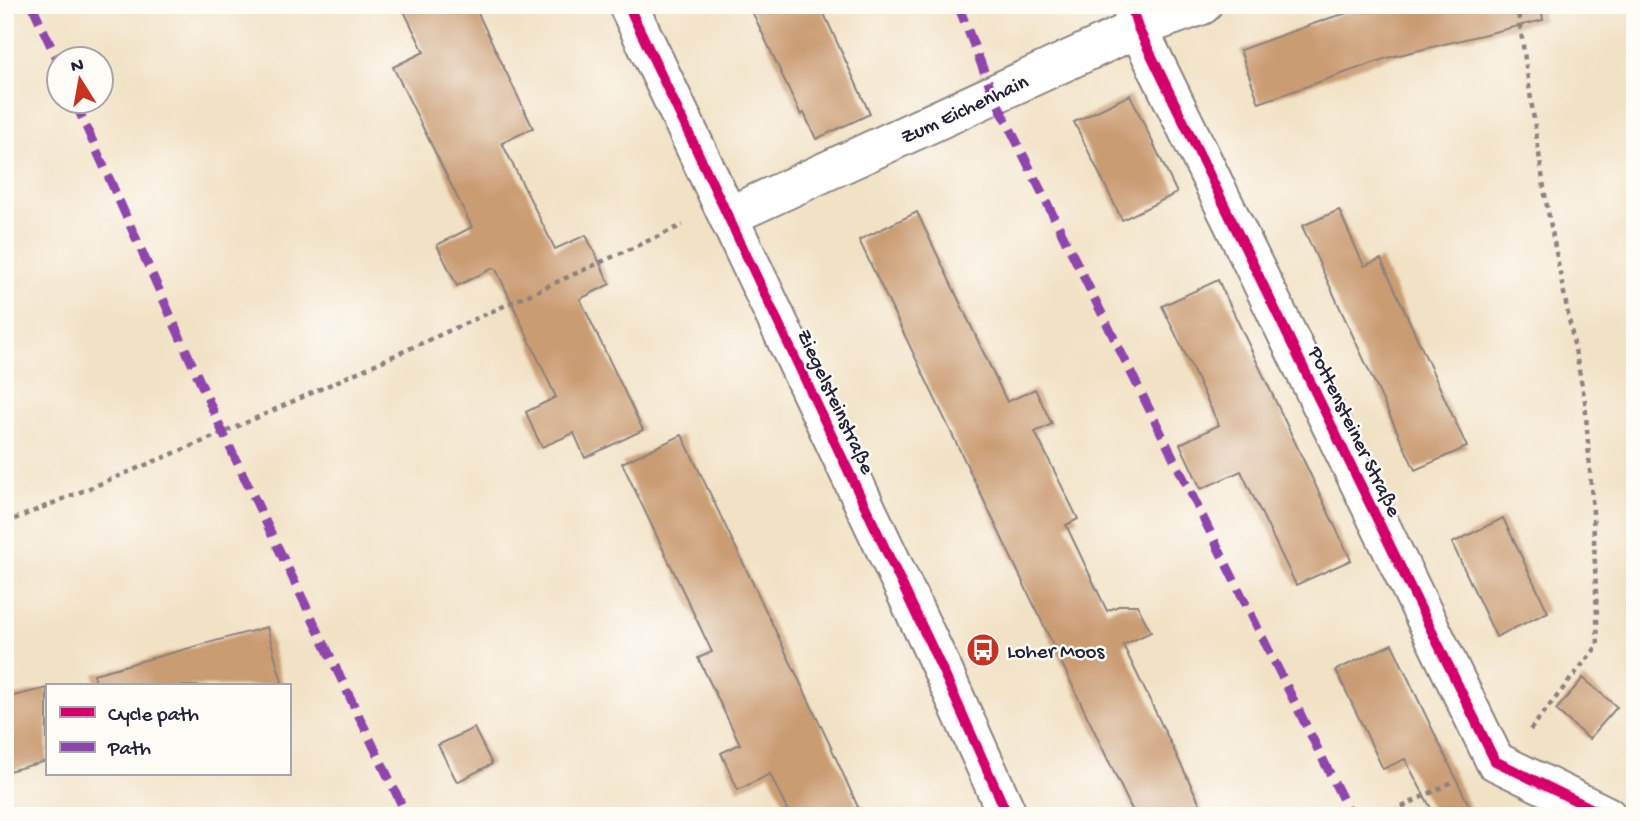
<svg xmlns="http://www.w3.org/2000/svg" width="1640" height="821" font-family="'Gochi Hand',sans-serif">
  <rect width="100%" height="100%" fill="#fdfcf7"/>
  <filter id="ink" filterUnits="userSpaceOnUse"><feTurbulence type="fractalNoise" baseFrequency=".0143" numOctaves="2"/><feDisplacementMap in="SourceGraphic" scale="14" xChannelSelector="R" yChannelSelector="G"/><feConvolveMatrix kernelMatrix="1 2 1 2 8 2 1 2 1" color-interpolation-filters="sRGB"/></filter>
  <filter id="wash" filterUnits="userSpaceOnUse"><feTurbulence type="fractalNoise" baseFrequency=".00686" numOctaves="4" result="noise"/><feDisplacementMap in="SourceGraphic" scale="28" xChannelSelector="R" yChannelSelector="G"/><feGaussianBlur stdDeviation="1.57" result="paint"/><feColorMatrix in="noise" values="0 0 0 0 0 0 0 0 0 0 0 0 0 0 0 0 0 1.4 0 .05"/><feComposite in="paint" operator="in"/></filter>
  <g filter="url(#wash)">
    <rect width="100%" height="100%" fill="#f1e2c5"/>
    <g id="blocks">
      <g fill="#ca9c72">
        <path d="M 401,5 L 474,5 L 533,128 L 502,143 L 555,249 L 586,235 L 610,284 L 580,299 L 643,430 L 585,458 L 574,433 L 542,447 L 533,429 L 526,412 L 556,397 L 496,269 L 493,268 L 457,286 L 437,245 L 472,227 L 393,67 L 424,52 Z"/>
        <path d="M 749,5 L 820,5 L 870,114 L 816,139 L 804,113 L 801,115 Z"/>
        <path d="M 1375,5 L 1541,5 L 1543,20 L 1387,58 L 1259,103 L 1240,50 L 1330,18 Z"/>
        <path d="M 1130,95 L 1177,193 L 1122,220 L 1074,122 Z"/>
        <path d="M 1339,210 L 1364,266 L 1381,259 L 1467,447 L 1415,470 L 1302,226 Z"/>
        <path d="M 917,212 L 1007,402 L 1035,389 L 1052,424 L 1035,432 L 1078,519 L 1066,525 L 1107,611 L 1121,605 L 1137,605 L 1151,632 L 1123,645 L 1206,816 L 1135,816 L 859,240 Z"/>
        <path d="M 1218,280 L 1351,560 L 1296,585 L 1241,471 L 1201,489 L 1180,444 L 1219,425 L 1162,306 Z"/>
        <path d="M 682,435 L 830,745 L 862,816 L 790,816 L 770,774 L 738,790 L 721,753 L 740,744 L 698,658 L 712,652 L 622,463 Z"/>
        <path d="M 1503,518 L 1548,612 L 1496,637 L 1452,543 Z"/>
        <path d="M 267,627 L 283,686 L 96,686 L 94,674 Z"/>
        <path d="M 1392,644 L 1415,693 L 1474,816 L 1435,816 L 1405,759 L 1383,769 L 1336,670 Z"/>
        <path d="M 1583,678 L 1617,707 L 1589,739 L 1556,710 Z"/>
        <path d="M 47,688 L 47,761 L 5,772 L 5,698 Z"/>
        <path d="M 474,728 L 492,764 L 457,782 L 438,745 Z"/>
      </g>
    </g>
  </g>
  <g filter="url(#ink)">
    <use href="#blocks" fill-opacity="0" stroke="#8a8280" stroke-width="2"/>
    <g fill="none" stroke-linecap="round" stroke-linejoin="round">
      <defs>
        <g id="minor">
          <path d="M 1131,5 L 1138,28 L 1495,761 L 1607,816"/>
          <path d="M 729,216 L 1138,28 L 1202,5"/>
        </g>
        <path id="major" d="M 628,5 L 943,671 L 1008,816"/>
      </defs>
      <use href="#minor" stroke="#8a8280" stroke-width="42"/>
      <use href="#major" stroke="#8a8280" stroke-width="42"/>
      <g stroke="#8a8280" stroke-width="4.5" stroke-dasharray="5 5" stroke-linecap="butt">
        <path d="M 1517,5 L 1546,201 L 1585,401 L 1593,513 L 1598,645 L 1530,730"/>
        <path d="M 5,523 L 223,433 L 683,225"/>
        <path d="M 1384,816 L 1454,781"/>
      </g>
      <use href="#minor" stroke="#fff" stroke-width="38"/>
      <use href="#major" stroke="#fff" stroke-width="38"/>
      <g stroke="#8e44ad" stroke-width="9" stroke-dasharray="18 9" stroke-linecap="butt">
        <path d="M 32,5 L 60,66"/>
        <path d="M 958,5 L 993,94 L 1351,816"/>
        <path d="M 75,102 L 223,433 L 407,816"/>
      </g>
      <defs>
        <g id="cycleway">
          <path d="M 628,5 L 943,671 L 1008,816"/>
          <path d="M 1131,5 L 1138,28 L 1495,761 L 1607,816"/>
        </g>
      </defs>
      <use href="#cycleway" stroke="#fdfcf7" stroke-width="15"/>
      <use href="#cycleway" stroke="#d6006c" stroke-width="10"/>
    </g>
  </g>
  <defs>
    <symbol id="bus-disc" viewBox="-11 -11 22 22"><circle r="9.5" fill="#c8321e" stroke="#fdfcf7"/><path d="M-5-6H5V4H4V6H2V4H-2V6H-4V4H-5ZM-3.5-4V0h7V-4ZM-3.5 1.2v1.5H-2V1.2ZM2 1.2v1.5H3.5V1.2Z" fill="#fff"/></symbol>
  </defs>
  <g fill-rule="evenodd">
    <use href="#bus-disc" x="964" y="631" width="38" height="38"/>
  </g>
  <g text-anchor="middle" stroke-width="5" stroke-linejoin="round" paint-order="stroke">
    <g font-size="21" fill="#22223b" stroke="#fdfcf7">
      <text transform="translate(964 108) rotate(-25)" y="7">Zum Eichenhain</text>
      <text transform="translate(837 401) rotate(65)" y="7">Ziegelsteinstraße</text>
      <text transform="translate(1356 431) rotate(64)" y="7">Pottensteiner Straße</text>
    </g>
    <g font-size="21" fill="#22223b" stroke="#fdfcf7" text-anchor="start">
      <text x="1007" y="657">Loher Moos</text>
    </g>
  </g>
  <rect width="1640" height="821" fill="none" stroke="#fdfcf7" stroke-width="28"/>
  <rect x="46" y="684" width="245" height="91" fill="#fdfcf7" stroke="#a5a5ac" stroke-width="2"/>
  <rect x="60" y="707" width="35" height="10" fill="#d6006c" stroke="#a5a5ac" stroke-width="2"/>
  <text x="108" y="720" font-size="21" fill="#22223b">Cycle path</text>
  <rect x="60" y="742" width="35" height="10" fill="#8e44ad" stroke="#a5a5ac" stroke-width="2"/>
  <text x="108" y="754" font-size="21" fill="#22223b">Path</text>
  <g transform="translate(80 80) rotate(349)"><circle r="33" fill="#fdfcf7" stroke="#a5a5ac" stroke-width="2"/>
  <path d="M0-5L12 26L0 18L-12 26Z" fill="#c8321e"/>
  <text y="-10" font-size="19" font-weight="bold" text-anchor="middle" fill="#22223b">N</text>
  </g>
</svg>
